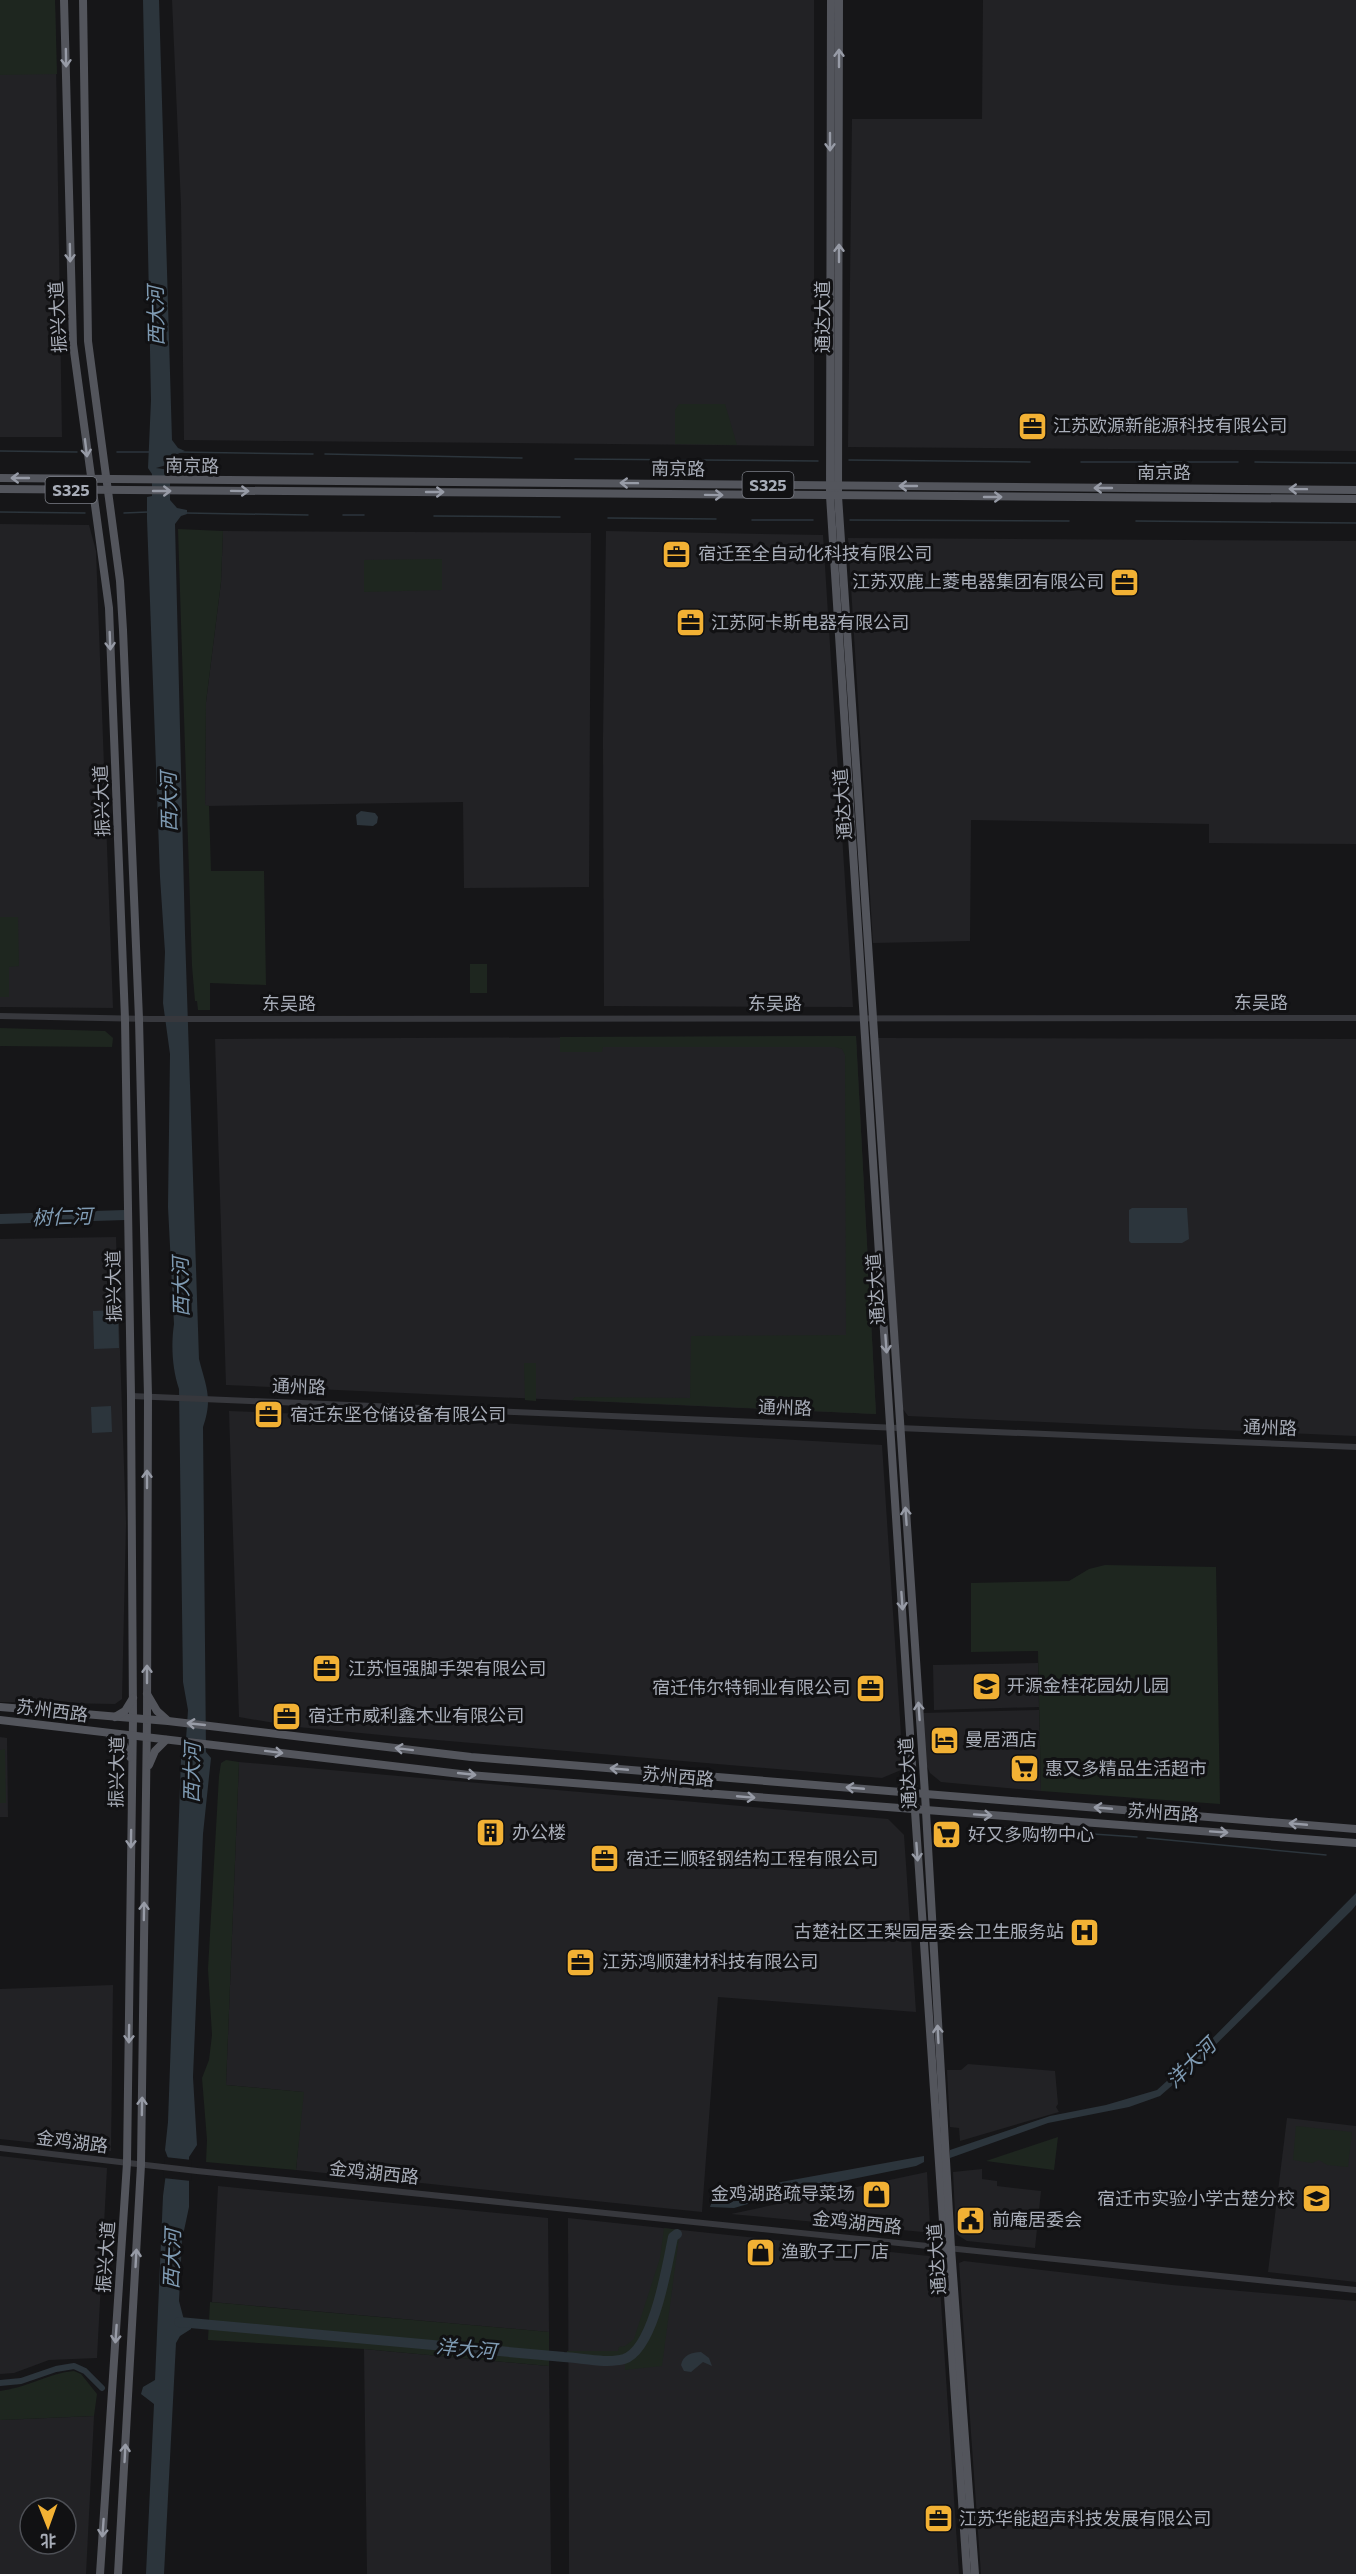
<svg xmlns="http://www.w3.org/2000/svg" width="1356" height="2574" font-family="Commissioner,'Noto Sans SC',sans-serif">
  <rect width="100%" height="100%" fill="#161618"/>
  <g fill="#222225" fill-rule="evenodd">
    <path d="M 0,0 L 55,0 L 62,437 L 0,437 Z"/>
    <path d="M 172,0 L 814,0 L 814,446 L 184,440 L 181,205 Z"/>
    <path d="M 983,0 L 1356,0 L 1356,451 L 848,447 L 852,119 L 982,119 Z"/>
    <path d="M 0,524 L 89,525 L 96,551 L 113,1008 L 0,1007 Z"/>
    <path d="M 223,531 L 591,533 L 589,887 L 464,888 L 463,802 L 205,806 L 206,702 L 221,582 Z"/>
    <path d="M 606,531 L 823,535 L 853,1007 L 604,1006 L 603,739 Z"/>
    <path d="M 848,538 L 1356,541 L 1356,844 L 1209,843 L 1209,824 L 971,820 L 970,941 L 873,943 Z"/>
    <path d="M 856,1036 L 876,1414 L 226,1385 L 215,1039 Z"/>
    <path d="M 878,1038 L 1356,1039 L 1356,1436 L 908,1416 L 903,1409 Z"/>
    <path d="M 116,1237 L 126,1523 L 122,1699 L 115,1704 L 0,1702 L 0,1239 Z"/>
    <path d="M 229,1411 L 449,1420 L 882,1445 L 903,1765 L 901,1770 L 882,1778 L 402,1737 L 298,1727 L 239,1717 Z"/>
    <path d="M 1038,1663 L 1039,1707 L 934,1710 L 933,1665 Z"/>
    <path d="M 1039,1710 L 1041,1791 L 941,1782 L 930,1773 L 926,1764 L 923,1713 Z"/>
    <path d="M 0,1737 L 7,1738 L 8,1817 L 0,1817 Z"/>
    <path d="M 239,1762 L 888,1819 L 904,1835 L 916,2012 L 718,1997 L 702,2212 L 296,2170 L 303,2092 L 226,2085 Z"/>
    <path d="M 113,1985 L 111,2151 L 0,2139 L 0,1989 Z"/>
    <path d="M 968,2064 L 1055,2071 L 1058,2104 L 1056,2107 L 1059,2112 L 960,2141 L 959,2128 L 950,2127 L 947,2070 L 961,2070 Z"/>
    <path d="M 1287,2118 L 1356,2126 L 1356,2282 L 1268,2272 Z"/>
    <path d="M 0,2156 L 107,2168 L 97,2358 L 49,2360 L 14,2373 L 0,2374 Z"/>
    <path d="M 982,2169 L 982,2179 L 997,2181 L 997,2186 L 1041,2191 L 1035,2248 L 967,2241 L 956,2234 L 953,2172 Z"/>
    <path d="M 927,2172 L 930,2226 L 923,2232 L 731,2214 Z"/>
    <path d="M 218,2186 L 548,2218 L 549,2332 L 212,2302 Z"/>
    <path d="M 568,2218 L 938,2257 L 959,2574 L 569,2574 Z"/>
    <path d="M 964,2261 L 1172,2285 L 1356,2301 L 1356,2574 L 981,2574 L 959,2263 Z"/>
    <path d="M 364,2349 L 549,2366 L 551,2574 L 367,2574 Z"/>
    <path d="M 94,2416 L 86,2574 L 0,2574 L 0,2420 ZM 30,2508 L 66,2508 L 66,2544 L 30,2544 Z"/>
  </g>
  <g fill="#1e261f">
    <path d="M 0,0 L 55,0 L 57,74 L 0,75 Z"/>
    <path d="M 679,404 L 725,404 L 737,445 L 675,444 L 675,410 Z"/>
    <path d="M 178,529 L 223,531 L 221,582 L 206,702 L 205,805 L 209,806 L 211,871 L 264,871 L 266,985 L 210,983 L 210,1010 L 198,1010 L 197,1001 L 195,1001 L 192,966 Z"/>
    <path d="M 442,559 L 442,590 L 364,592 L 364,560 Z"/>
    <path d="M 0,917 L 18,917 L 19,966 L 9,967 L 9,997 L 0,997 Z"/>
    <rect x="470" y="964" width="17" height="29"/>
    <path d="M 0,1028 L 105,1031 L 113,1038 L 112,1047 L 0,1046 Z"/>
    <path d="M 856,1036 L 876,1414 L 572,1400 L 575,1397 L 690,1398 L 691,1336 L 846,1335 L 845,1055 L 842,1049 L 835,1047 L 603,1047 L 602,1052 L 560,1052 L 560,1037 Z"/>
    <path d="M 524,1363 L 536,1363 L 536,1401 L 525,1400 Z"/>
    <path d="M 1105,1565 L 1216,1567 L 1220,1804 L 1041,1791 L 1038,1651 L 971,1652 L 971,1583 L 1069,1581 L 1089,1569 Z"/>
    <path d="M 5,1749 L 6,1803 L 0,1803 L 0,1750 Z"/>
    <path d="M 226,1760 L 239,1762 L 226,2085 L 304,2092 L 296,2170 L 206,2162 L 207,2140 L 202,2078 L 209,2060 L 212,2035 L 208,1969 L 219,1776 L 221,1763 Z"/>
    <path d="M 1296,2126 L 1352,2132 L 1348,2167 L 1327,2165 L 1319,2160 L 1312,2163 L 1293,2160 Z"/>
    <path d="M 1058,2137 L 1054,2170 L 986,2161 Z"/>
    <path d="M 664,2228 L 680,2230 L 662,2366 L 625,2370 L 625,2362 L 567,2361 L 567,2351 L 618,2351 L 619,2347 L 625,2346 L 634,2339 L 660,2258 Z"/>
    <path d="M 210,2302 L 549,2332 L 549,2366 L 364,2349 L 208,2340 Z"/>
    <path d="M 74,2371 L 81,2374 L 97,2394 L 94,2416 L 0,2420 L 0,2391 C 26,2388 49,2373 74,2371 Z"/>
  </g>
  <g fill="#2c353c">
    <path d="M 143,0 L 159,0 L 172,440 L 178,448 L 185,451 L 172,456 L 170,464 L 156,468 L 170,470 L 170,500 L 177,508 L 187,510 L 187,514 L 181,516 L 175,524 L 185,934 L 199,1359 C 206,1387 213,1398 203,1427 L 206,1752 L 211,1758 L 203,1834 L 193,2077 L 197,2145 L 189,2157 L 189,2207 L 182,2240 L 179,2301 L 184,2320 L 191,2322 L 191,2329 L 180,2336 L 176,2343 L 164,2574 L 146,2574 L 154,2404 L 141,2394 L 143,2387 L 155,2380 L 163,2196 L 168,2158 L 165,2150 L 168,2122 L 181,1759 L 185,1754 L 188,1710 L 183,1682 L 179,1389 C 172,1368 171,1345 174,1324 L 168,1207 L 170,1054 L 163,1003 L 165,952 L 160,877 L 147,519 L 147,497 L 152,496 L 152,474 L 148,468 L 151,400 Z"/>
    <path d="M 361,811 L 375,813 L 378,817 L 377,823 L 373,826 L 357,825 L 356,815 Z"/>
    <path d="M 1132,1208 L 1187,1208 L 1189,1239 L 1182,1243 L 1131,1243 L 1129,1241 L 1129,1210 Z"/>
    <path d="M 118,1310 L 119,1348 L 94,1349 L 93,1311 Z"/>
    <path d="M 111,1406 L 112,1432 L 92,1433 L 91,1407 Z"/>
    <path d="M 1356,1893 L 1356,1905 L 1352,1910 L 1190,2070 L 1160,2096 L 1129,2107 L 1048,2123 L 950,2158 L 950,2150 L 1050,2116 L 1106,2105 L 1157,2090 L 1200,2051 Z"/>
    <path d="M 924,2156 L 924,2162 L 916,2166 L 789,2192 L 734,2208 L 710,2207 L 712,2201 L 781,2182 Z"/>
    <path d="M 701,2352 L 709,2358 L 712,2366 L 703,2362 L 691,2372 L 684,2371 L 681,2365 C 683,2355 692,2352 701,2352 Z"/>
  </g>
  <path fill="#161618" d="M 165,2157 L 192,2160 L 191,2181 L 163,2178 Z"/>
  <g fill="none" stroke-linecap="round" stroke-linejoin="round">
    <g stroke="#2c353c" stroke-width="1.5">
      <path d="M 0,451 L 77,452"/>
      <path d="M 117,452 L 149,452"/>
      <path d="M 177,452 L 313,454"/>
      <path d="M 325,454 L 522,458"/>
      <path d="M 575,459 L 818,461"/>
      <path d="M 849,460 L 1030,462"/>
      <path d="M 1081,462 L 1238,462"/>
      <path d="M 1255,462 L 1356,463"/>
      <path d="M 0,512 L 85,513"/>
      <path d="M 124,513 L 148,512"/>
      <path d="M 186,513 L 308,515"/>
      <path d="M 343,515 L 364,515"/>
      <path d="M 434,516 L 560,517"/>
      <path d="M 608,518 L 716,519"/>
      <path d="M 752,520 L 813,520"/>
      <path d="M 850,520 L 1069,521"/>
      <path d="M 1136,521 L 1356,523"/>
      <path d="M 977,1826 L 1137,1837"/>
      <path d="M 1147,1838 L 1326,1855"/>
    </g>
    <path stroke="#2c353c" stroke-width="6" d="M 0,2383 L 21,2381 L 56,2369 L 74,2366 L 85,2371 L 102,2388"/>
    <g stroke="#2c353c" stroke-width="10">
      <path d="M 0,1219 L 125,1215"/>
      <path d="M 179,2322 L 564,2357 C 582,2358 607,2364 624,2359 C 654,2349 667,2266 673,2237 L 677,2234"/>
    </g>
    <g stroke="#37383d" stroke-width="6">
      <path d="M 0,1016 L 150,1019 L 1356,1018"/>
      <path d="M 131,1396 L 1356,1447"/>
      <path d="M 0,2148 L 197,2171 L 1356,2290"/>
    </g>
    <g stroke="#53555c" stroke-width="8">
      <path d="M 64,0 L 73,344 L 109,608 L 125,1019 L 131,1396 L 133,1718 L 127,2163 L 100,2574"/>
      <path d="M 83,0 L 88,341 L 120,581 L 123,630 L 139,1019 L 148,1396 L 147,1719 L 141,2165 L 118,2574"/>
      <path d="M 831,0 L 830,496 L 915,1811 L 967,2574"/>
      <path d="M 839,0 L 838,496 L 925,1794 L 951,2248 L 975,2574"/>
      <path d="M 0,478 L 1356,490"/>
      <path d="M 0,489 L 1356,499"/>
      <path d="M 147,1694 L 157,1711 L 167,1720"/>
      <path d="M 0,1707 L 168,1721 L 471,1757 L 1356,1829"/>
      <path d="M 115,1717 L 125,1711 L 133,1698"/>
      <path d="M 0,1720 L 469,1775 L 1356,1843"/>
      <path d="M 110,1737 L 124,1745 L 130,1757"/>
      <path d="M 149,1765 L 155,1751 L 166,1740"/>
    </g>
  </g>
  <defs><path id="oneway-shaft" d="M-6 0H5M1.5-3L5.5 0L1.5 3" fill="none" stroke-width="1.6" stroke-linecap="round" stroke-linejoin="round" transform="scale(1.5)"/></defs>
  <g stroke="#979ba6">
    <use href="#oneway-shaft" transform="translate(66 58) rotate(89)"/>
    <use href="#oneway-shaft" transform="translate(839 58) rotate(-90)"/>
    <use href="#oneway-shaft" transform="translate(830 142) rotate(90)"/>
    <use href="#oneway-shaft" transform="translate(70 253) rotate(89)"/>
    <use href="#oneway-shaft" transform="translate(839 253) rotate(-90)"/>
    <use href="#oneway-shaft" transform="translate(86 448) rotate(83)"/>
    <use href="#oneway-shaft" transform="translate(20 478) rotate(-180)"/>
    <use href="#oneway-shaft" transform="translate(629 483) rotate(-179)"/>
    <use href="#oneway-shaft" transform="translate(908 486) rotate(-180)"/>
    <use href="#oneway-shaft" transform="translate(1103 488) rotate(-180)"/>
    <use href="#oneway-shaft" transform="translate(1298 489) rotate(-179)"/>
    <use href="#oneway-shaft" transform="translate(162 491)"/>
    <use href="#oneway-shaft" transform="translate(240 491) rotate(1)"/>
    <use href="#oneway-shaft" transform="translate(435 492)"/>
    <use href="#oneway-shaft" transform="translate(714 495) rotate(1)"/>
    <use href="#oneway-shaft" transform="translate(993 497)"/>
    <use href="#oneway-shaft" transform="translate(110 641) rotate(88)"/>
    <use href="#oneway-shaft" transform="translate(886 1344) rotate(86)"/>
    <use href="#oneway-shaft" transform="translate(147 1479) rotate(-90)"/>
    <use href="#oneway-shaft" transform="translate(906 1516) rotate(-94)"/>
    <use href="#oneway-shaft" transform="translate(902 1601) rotate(86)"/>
    <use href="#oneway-shaft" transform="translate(147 1674) rotate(-90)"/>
    <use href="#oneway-shaft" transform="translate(919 1711) rotate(-94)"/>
    <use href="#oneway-shaft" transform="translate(196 1724) rotate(-174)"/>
    <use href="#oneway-shaft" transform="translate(404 1749) rotate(-173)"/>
    <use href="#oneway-shaft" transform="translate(274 1752) rotate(7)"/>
    <use href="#oneway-shaft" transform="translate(619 1769) rotate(-175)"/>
    <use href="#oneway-shaft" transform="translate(467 1774) rotate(6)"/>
    <use href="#oneway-shaft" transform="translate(855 1788) rotate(-175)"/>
    <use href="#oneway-shaft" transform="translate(746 1797) rotate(5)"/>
    <use href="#oneway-shaft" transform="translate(1103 1808) rotate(-175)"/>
    <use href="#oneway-shaft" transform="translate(983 1815) rotate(4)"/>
    <use href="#oneway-shaft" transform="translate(1298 1824) rotate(-175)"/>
    <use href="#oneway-shaft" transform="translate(1219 1832) rotate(4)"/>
    <use href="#oneway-shaft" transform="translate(131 1839) rotate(91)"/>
    <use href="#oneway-shaft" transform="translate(917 1852) rotate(86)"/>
    <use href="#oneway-shaft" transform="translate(144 1911) rotate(-89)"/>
    <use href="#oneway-shaft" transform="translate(129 2034) rotate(91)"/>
    <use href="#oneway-shaft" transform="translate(938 2034) rotate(-93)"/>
    <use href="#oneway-shaft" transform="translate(142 2106) rotate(-89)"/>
    <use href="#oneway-shaft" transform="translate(136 2258) rotate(-87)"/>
    <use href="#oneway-shaft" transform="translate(116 2334) rotate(94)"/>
    <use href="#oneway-shaft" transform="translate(125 2453) rotate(-87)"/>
    <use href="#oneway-shaft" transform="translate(103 2528) rotate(94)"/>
  </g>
  <defs>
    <symbol id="office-square" viewBox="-11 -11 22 22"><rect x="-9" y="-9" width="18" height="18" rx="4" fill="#f2b134" stroke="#111113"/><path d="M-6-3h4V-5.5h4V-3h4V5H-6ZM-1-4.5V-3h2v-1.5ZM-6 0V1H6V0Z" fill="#111"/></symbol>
    <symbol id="school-square" viewBox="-11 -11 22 22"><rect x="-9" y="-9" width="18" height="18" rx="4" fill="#f2b134" stroke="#111113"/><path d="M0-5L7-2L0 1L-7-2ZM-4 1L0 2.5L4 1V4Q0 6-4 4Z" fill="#111"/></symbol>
    <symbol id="hotel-square" viewBox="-11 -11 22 22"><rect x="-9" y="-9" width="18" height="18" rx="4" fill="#f2b134" stroke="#111113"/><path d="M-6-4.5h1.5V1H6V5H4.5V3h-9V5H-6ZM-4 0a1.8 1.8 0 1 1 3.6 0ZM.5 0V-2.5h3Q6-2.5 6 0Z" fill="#111"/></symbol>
    <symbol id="supermarket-square" viewBox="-11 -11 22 22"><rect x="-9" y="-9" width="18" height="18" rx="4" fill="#f2b134" stroke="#111113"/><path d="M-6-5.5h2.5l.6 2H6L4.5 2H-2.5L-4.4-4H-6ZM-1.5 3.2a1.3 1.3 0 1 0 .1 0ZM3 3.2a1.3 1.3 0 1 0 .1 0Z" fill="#111"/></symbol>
    <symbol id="building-square" viewBox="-11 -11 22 22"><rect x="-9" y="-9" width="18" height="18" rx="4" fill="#f2b134" stroke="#111113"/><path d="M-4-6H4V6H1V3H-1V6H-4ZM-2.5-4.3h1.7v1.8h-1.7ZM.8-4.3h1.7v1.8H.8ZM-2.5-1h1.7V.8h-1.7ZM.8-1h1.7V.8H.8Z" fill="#111"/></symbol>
    <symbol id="hospital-square" viewBox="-11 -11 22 22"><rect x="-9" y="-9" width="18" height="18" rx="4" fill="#f2b134" stroke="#111113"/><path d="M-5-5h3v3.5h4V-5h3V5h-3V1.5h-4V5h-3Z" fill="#111"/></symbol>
    <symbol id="shop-square" viewBox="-11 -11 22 22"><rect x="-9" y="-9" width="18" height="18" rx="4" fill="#f2b134" stroke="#111113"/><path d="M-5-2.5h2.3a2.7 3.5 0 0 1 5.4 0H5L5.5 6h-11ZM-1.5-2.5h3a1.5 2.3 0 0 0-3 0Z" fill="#111"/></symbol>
    <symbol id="civic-square" viewBox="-11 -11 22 22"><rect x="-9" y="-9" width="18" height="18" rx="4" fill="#f2b134" stroke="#111113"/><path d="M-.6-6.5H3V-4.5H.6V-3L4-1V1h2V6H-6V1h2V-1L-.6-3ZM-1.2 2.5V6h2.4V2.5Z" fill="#111"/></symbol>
  </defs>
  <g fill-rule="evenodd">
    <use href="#office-square" x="1016" y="410" width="33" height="33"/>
    <use href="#office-square" x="660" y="538" width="33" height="33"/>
    <use href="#office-square" x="1108" y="566" width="33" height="33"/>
    <use href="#office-square" x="674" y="606" width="33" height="33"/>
    <use href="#office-square" x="252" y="1398" width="33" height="33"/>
    <use href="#office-square" x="310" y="1652" width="33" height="33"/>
    <use href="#school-square" x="970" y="1670" width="33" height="33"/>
    <use href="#office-square" x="854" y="1672" width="33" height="33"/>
    <use href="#office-square" x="270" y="1700" width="33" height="33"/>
    <use href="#hotel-square" x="928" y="1724" width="33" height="33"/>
    <use href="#supermarket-square" x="1008" y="1752" width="33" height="33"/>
    <use href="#building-square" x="474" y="1816" width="33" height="33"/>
    <use href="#supermarket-square" x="930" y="1818" width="33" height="33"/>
    <use href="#office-square" x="588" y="1842" width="33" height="33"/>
    <use href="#hospital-square" x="1068" y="1916" width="33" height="33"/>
    <use href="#office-square" x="564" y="1946" width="33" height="33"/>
    <use href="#shop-square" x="860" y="2178" width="33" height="33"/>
    <use href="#school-square" x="1300" y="2182" width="33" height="33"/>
    <use href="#civic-square" x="954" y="2204" width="33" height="33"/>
    <use href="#shop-square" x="744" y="2236" width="33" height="33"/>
    <use href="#office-square" x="922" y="2502" width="33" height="33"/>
  </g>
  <g text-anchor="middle" stroke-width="6" stroke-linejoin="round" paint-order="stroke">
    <g fill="#111113" stroke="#7b7e86" stroke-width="1.5">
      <rect x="742.5" y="472" width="51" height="26" rx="4.5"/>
      <rect x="45.5" y="477" width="51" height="26" rx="4.5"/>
    </g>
    <g font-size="16" font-weight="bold" fill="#a8adb8">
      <text x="768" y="491">S325</text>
      <text x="71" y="496">S325</text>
    </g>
    <g font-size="18" fill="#a8adb8" stroke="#111113">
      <text transform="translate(58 317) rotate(-93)" y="6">振兴大道</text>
      <text transform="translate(823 317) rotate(-90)" y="6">通达大道</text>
      <text transform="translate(192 466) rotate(1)" y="6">南京路</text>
      <text transform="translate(678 469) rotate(1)" y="6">南京路</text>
      <text x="1164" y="479">南京路</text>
      <text transform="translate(102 801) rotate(-92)" y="6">振兴大道</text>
      <text transform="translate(843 804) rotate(-94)" y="6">通达大道</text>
      <text x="1261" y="1009">东吴路</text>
      <text x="289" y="1010">东吴路</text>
      <text x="775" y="1010">东吴路</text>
      <text transform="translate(114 1286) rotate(-91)" y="6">振兴大道</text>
      <text transform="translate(876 1289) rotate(-94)" y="6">通达大道</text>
      <text transform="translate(299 1387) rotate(2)" y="6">通州路</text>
      <text transform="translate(785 1408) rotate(2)" y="6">通州路</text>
      <text transform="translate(1270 1428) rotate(2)" y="6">通州路</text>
      <text transform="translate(52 1711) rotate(7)" y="6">苏州西路</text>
      <text transform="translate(117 1772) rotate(-89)" y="6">振兴大道</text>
      <text transform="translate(908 1773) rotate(-93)" y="6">通达大道</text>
      <text transform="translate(678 1777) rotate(5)" y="6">苏州西路</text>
      <text transform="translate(1163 1813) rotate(4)" y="6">苏州西路</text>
      <text transform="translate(72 2142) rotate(7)" y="6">金鸡湖路</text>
      <text transform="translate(374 2173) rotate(6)" y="6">金鸡湖西路</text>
      <text transform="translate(857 2223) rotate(6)" y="6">金鸡湖西路</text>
      <text transform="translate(106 2257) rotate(-86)" y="6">振兴大道</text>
      <text transform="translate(937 2259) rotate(-94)" y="6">通达大道</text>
    </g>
    <g font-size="18" fill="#a8adb8" stroke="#111113" text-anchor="start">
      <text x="1053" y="432">江苏欧源新能源科技有限公司</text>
      <text x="698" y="560">宿迁至全自动化科技有限公司</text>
      <text x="1104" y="588" text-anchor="end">江苏双鹿上菱电器集团有限公司</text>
      <text x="711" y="629">江苏阿卡斯电器有限公司</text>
      <text x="290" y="1421">宿迁东坚仓储设备有限公司</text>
      <text x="348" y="1675">江苏恒强脚手架有限公司</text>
      <text x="1007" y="1692">开源金桂花园幼儿园</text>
      <text x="850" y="1694" text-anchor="end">宿迁伟尔特铜业有限公司</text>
      <text x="308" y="1722">宿迁市威利鑫木业有限公司</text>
      <text x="965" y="1746">曼居酒店</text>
      <text x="1045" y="1775">惠又多精品生活超市</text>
      <text x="512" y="1839">办公楼</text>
      <text x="968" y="1841">好又多购物中心</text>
      <text x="626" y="1865">宿迁三顺轻钢结构工程有限公司</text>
      <text x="1064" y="1938" text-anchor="end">古楚社区王梨园居委会卫生服务站</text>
      <text x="602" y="1968">江苏鸿顺建材科技有限公司</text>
      <text x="855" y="2200" text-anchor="end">金鸡湖路疏导菜场</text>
      <text x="1295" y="2205" text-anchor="end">宿迁市实验小学古楚分校</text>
      <text x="992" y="2226">前庵居委会</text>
      <text x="781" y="2258">渔歌子工厂店</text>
      <text x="959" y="2525">江苏华能超声科技发展有限公司</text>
    </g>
    <g font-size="20" font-style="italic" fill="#7f9bb3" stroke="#111113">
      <text transform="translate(156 316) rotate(-91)" y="7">西大河</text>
      <text transform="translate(169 802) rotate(-91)" y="7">西大河</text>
      <text transform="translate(62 1217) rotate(-2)" y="7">树仁河</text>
      <text transform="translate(181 1287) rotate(-91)" y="7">西大河</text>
      <text transform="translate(192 1773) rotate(-89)" y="7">西大河</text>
      <text transform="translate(1191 2063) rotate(-45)" y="7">洋大河</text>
      <text transform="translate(172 2259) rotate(-88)" y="7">西大河</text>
      <text transform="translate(466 2349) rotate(5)" y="7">洋大河</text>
    </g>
  </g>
  <g transform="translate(48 2526) rotate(179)"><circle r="28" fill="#111113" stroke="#4d4f55" stroke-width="1.5"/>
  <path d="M0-4.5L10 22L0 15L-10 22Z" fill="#f2b134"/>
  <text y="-9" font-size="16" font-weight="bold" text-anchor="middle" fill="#a8adb8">北</text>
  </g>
</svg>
